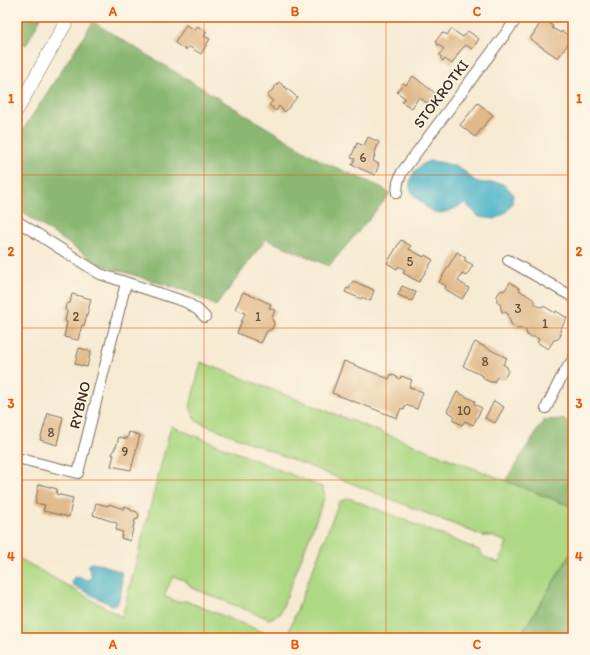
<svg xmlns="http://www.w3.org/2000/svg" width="590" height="655" font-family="Itim,sans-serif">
  <rect width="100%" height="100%" fill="#fcf5e5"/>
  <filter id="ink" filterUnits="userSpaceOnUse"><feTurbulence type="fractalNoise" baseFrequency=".025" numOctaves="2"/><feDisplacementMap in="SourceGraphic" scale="8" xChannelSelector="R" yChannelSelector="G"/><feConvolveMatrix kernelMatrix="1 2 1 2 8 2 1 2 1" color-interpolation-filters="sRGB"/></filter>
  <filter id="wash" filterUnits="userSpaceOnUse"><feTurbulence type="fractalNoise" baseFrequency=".012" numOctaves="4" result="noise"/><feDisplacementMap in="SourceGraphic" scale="16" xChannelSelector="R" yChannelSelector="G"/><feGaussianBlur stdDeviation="0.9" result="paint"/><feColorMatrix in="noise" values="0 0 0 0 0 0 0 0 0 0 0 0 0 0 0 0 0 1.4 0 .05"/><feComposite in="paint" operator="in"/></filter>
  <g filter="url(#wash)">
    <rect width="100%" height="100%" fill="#f6ead2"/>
    <g fill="#add884" stroke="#748151">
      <path d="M 201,362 L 573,507 L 573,550 L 519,638 L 286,638 L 339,502 L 349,498 L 479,550 L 484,557 L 499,563 L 507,542 L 491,536 L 483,536 L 196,421 L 190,407 Z"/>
      <path d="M 171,426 L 322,487 L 325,496 L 280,614 L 269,619 L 192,588 L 186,581 L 173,576 L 164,596 L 177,602 L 186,601 L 263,632 L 266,638 L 17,638 L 17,557 L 122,617 Z"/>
    </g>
    <g fill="#8ab872" stroke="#627148">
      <path d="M 17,17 L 41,17 L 26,45 L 17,40 Z"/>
      <path d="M 93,22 L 323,162 L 381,187 L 390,194 L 329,266 L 266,239 L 216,306 L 189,292 L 101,265 L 17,209 L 17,139 Z"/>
      <path d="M 564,419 L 573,425 L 573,507 L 505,481 L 544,420 Z"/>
      <path d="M 573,550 L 573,638 L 519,638 Z"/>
    </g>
    <g fill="#4ab3c8" stroke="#426e73">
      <path d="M 429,161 C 442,162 454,164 465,172 C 468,174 471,178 474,180 C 490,189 498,173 513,194 L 512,204 L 504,214 L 495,219 L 479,217 L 465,203 C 457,207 447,213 439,213 C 431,212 428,209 423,204 C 418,200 411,193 410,187 C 409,174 419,165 429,161 Z"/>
      <path d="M 91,563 L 103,565 L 121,572 C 123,584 122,595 116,606 L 109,604 L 73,585 L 72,581 L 75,577 L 90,580 L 92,576 L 88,566 Z"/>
    </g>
    <g id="blocks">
      <g fill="#e0b989">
        <path d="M 543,19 L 553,26 L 552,28 L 561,33 L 562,31 L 572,38 L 558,58 L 530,39 Z"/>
        <path d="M 186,25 L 195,30 L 197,26 L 207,32 L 204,36 L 210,39 L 201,54 L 188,46 L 186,50 L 175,43 Z"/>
        <path d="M 451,29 L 463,37 L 468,31 L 479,39 L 472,49 L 466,45 L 460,51 L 452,64 L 445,59 L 443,61 L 441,59 L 441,56 L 439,55 L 444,49 L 437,44 L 436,41 L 441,34 L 444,33 L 447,35 Z"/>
        <path d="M 413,76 L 436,94 L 428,104 L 419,97 L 412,108 L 402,102 L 405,98 L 397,92 L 403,83 L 406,85 Z"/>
        <path d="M 279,82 L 297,97 L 285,112 L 279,106 L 276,111 L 269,105 L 273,101 L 267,96 Z"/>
        <path d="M 478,103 L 493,115 L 475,137 L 460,125 Z"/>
        <path d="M 368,137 L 379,142 L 374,155 L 375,155 L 373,161 L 379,164 L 375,175 L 352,165 L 355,159 L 351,158 L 357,143 L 364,146 Z"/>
        <path d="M 401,240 L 411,246 L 409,249 L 424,257 L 425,255 L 433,260 L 419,282 L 403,273 L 405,270 L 399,266 L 397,269 L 387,263 Z"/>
        <path d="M 457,252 L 466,258 L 464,260 L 473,265 L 466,276 L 462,274 L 458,281 L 469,288 L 462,299 L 445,289 L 446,286 L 439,282 Z"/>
        <path d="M 353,281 L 374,290 L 370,301 L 362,297 L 361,299 L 345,292 L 347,288 L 349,289 Z"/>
        <path d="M 510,282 L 520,289 L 519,290 L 533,299 L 536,305 L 540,307 L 544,306 L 555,313 L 556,311 L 567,318 L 560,330 L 561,335 L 558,339 L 554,340 L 548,349 L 537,342 L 539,339 L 535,337 L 532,337 L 527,335 L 526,331 L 522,328 L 518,329 L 511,324 L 508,314 L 505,312 L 502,312 L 500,304 L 497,302 L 497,296 L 500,291 L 505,290 Z"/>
        <path d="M 402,286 L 416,292 L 412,301 L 398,295 Z"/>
        <path d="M 243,292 L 271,304 L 269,308 L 275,310 L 272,318 L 274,324 L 272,329 L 267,331 L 261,343 L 237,333 L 245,313 L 235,309 Z"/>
        <path d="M 72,294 L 91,299 L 84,326 L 82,325 L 78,340 L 64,337 L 67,322 L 65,321 L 67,312 L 65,309 L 66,304 L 70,303 Z"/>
        <path d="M 475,342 L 507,358 L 503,364 L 507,367 L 508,371 L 505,377 L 501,379 L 497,377 L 494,382 L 490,382 L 484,379 L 483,376 L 463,366 Z"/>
        <path d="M 79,348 L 91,351 L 87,367 L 75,364 Z"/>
        <path d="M 344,361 L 389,379 L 391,374 L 400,379 L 401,376 L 412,380 L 409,387 L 423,392 L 417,409 L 406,405 L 404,410 L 401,408 L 397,418 L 332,393 Z"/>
        <path d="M 457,392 L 475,401 L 474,404 L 482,408 L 473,425 L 465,421 L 462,425 L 453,420 L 455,416 L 447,411 Z"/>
        <path d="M 494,401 L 504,407 L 495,423 L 485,418 Z"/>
        <path d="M 48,413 L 63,417 L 57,445 L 40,440 Z"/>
        <path d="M 129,432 L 140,435 L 131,470 L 111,466 L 114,455 L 112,455 L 115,447 L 116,447 L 119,437 L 127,439 Z"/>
        <path d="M 39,484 L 57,489 L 56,494 L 73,498 L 69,517 L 43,511 L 45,505 L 35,503 Z"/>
        <path d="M 96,503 L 108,506 L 109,504 L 124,509 L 125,506 L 130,508 L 130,510 L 137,512 L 139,515 L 138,519 L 135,520 L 130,541 L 121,538 L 123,532 L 116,530 L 117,523 L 93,515 Z"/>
      </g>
    </g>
  </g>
  <g filter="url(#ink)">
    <use href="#blocks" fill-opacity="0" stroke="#7c6d5d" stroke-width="1"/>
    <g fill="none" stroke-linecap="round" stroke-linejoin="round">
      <defs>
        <g id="minor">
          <path d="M 397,193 L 398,182 L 402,172 L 518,17"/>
          <path d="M 17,221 L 100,274 L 186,302 L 198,310 L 205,317"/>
          <path d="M 508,260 L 573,297"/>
          <path d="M 546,408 L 561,378 L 573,359"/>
          <path d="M 17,458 L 78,473 L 126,283"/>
        </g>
        <path id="tertiary" d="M 17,110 L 69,17"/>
      </defs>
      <use href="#minor" stroke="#7c6d5d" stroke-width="12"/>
      <use href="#tertiary" stroke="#7c6d5d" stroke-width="14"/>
      <use href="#minor" stroke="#fff" stroke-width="10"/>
      <use href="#tertiary" stroke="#fff" stroke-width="13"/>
    </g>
  </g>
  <path fill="none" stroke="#e8590c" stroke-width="1" stroke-opacity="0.55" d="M 204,17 L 204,638M 386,17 L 386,638M 17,175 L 573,175M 17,328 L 573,328M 17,480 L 573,480"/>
  <g text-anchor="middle" stroke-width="3.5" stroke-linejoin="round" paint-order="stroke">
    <g font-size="13" fill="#644e39">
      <text x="363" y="162">6</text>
      <text x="410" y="266">5</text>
      <text x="518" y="313">3</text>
      <text x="76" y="321">2</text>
      <text x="258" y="321">1</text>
      <text x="545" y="328">1</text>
      <text x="485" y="366">8</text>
      <text x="464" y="415">10</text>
      <text x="51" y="437">8</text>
      <text x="125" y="456">9</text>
    </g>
    <g font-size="15" fill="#3b2a1e" stroke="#fcf5e5">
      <text transform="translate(441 94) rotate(-53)" y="5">STOKROTKI</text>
      <text transform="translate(80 405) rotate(-76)" y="5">RYBNO</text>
    </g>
  </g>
  <rect width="590" height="655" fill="none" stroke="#fcf5e5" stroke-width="44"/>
  <rect x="22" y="22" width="546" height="611" fill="none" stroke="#e8590c" stroke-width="1.5"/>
  <g font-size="13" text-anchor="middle" font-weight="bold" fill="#e8590c">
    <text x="113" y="16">A</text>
    <text x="295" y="16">B</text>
    <text x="477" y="16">C</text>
    <text x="11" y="103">1</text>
    <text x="579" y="103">1</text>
    <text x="11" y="256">2</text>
    <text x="579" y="256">2</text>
    <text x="11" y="408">3</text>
    <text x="579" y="408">3</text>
    <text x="11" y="561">4</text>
    <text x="579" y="561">4</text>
    <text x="113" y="649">A</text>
    <text x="295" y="649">B</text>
    <text x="477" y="649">C</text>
  </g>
</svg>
